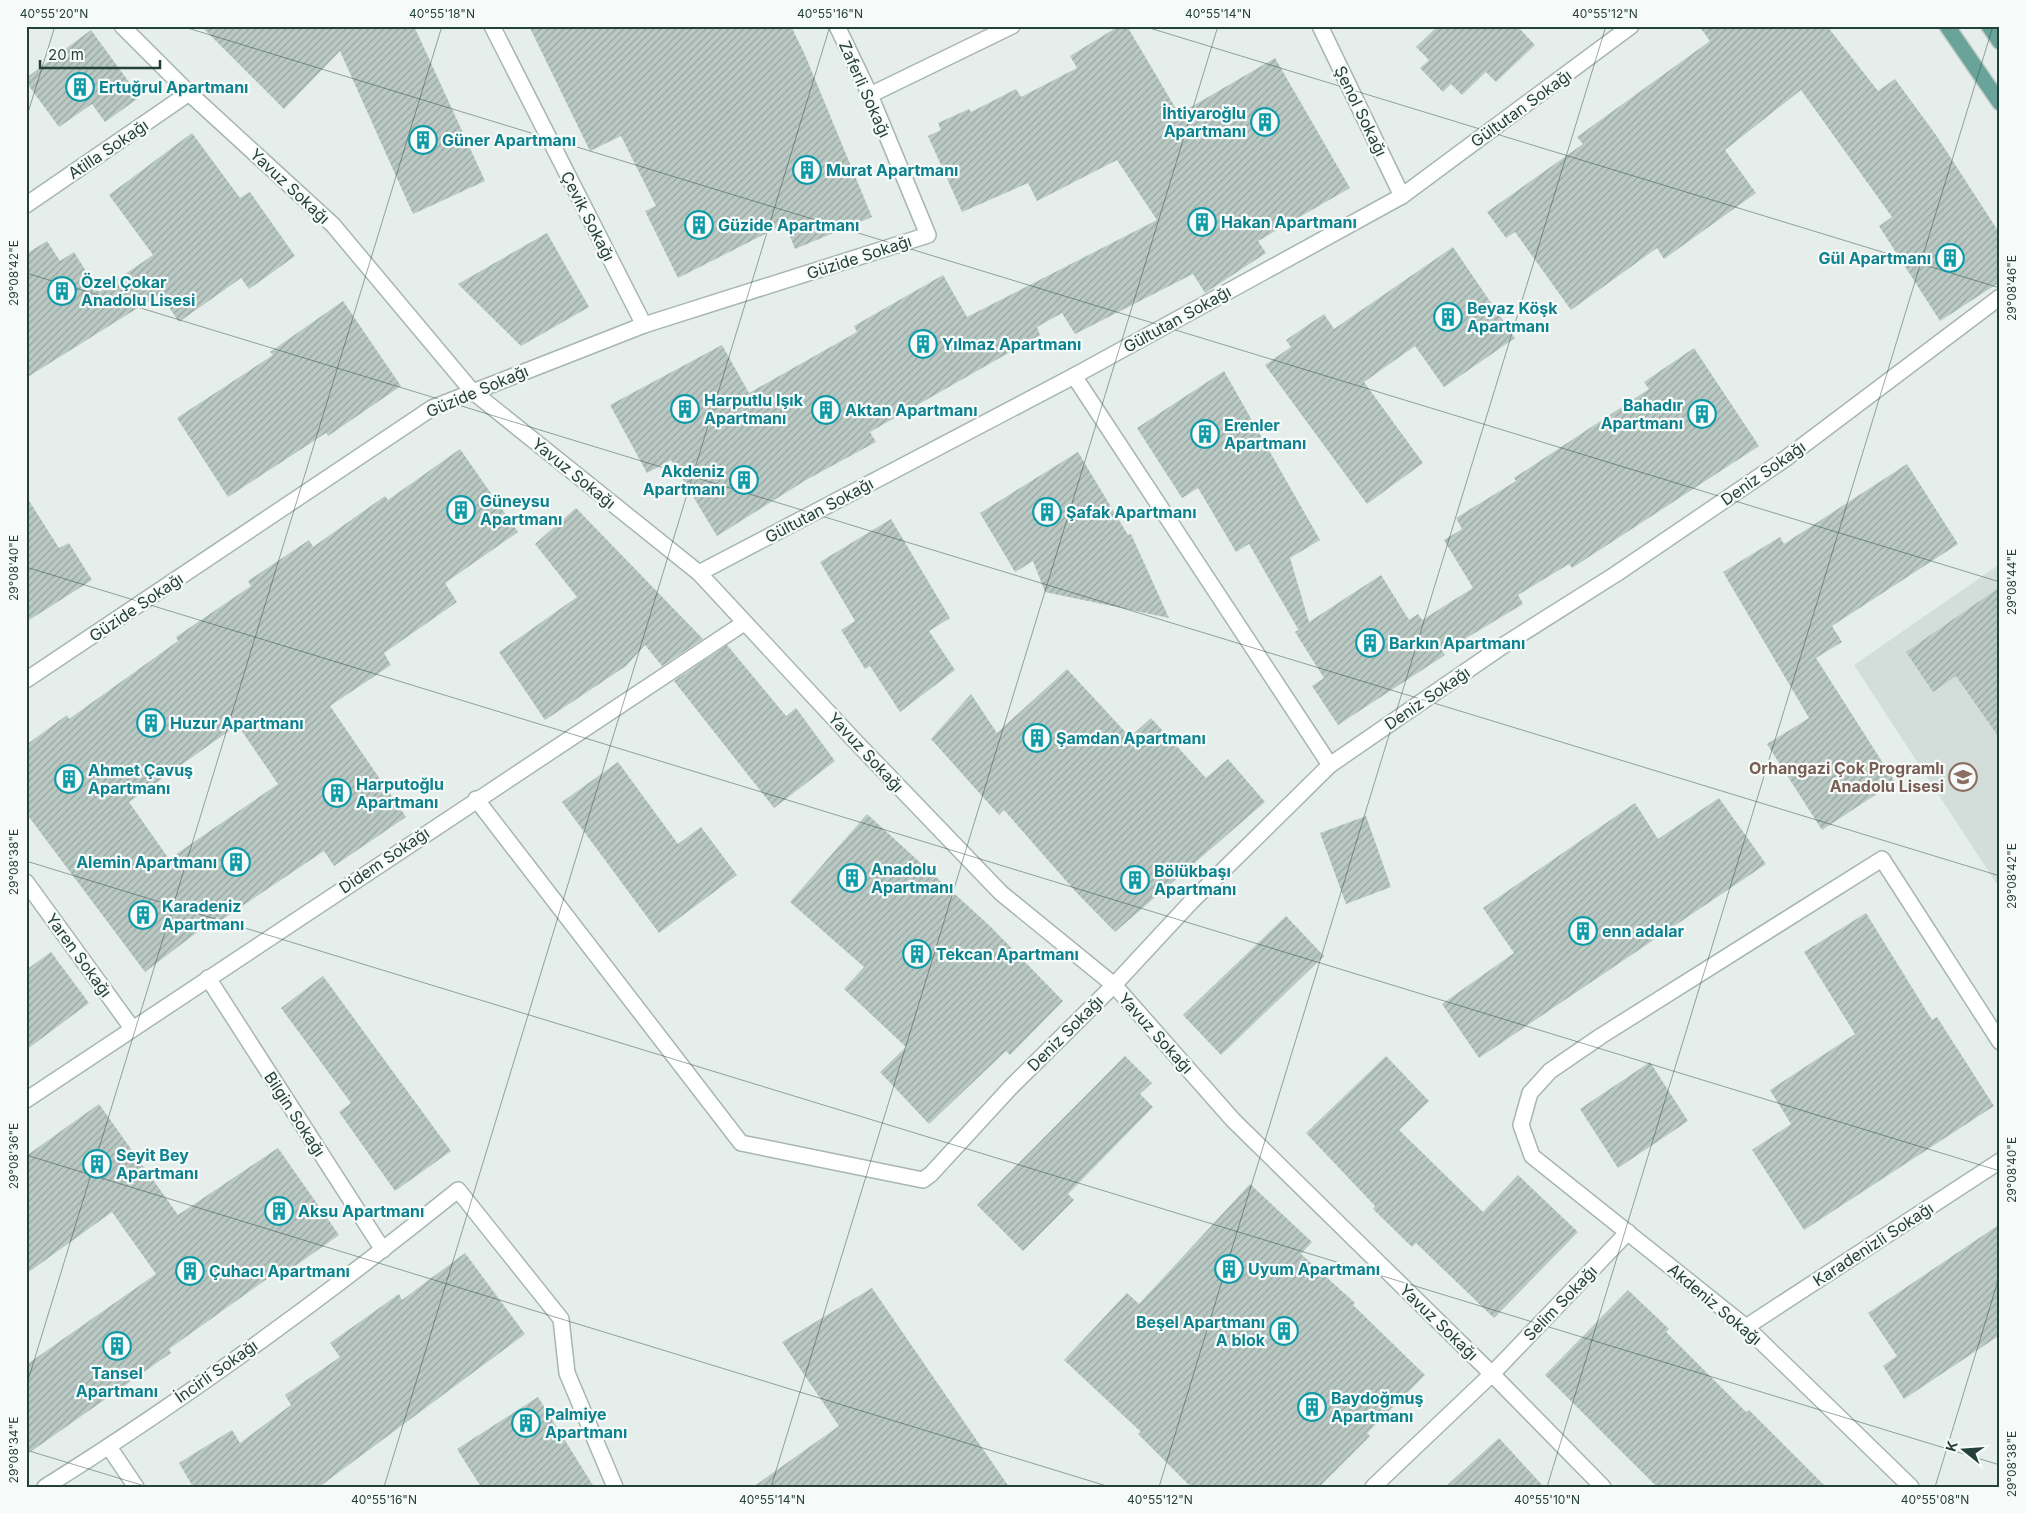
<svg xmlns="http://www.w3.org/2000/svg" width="2026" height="1513" font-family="Inter,sans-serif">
  <defs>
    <pattern id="building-hatch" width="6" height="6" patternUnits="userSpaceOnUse" patternTransform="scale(1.25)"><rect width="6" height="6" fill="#bac9c4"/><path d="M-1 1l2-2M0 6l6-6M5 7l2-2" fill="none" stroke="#97a5a0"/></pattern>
  </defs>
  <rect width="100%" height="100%" fill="#e5eeeb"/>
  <path fill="#d3deda" d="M 2000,564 L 2000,889 L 1854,665 Z"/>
  <g fill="url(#building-hatch)" fill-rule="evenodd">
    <path d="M 201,26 L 414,26 L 485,181 L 413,214 L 340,51 L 284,109 Z"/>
    <path d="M 529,26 L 791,26 L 805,55 L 872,217 L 795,249 L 785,224 L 678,278 L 645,211 L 656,206 L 621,136 L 590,151 Z"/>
    <path d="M 1119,26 L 1127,26 L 1179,114 L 1275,58 L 1350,188 L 1258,241 L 1266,253 L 1205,293 L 1193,274 L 1075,334 L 1062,313 L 1037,327 L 1040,335 L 870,432 L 876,442 L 806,480 L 717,536 L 671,460 L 647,473 L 610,405 L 722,345 L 749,393 L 857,332 L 854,326 L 943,275 L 967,317 L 1157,220 L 1117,160 L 1037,201 L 1028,183 L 962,212 L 928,136 L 941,130 L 938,123 L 969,109 L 971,112 L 1016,89 L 1021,97 L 1077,68 L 1070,56 Z"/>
    <path d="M 1438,26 L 1517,26 L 1535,45 L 1496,82 L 1486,72 L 1462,95 L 1451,84 L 1443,92 L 1420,68 L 1429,60 L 1416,47 Z"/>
    <path d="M 1699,26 L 1827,26 L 1878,91 L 1895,79 L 1936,135 L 2000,234 L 2000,282 L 1940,321 L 1879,226 L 1892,217 L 1801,90 L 1725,150 L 1756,193 L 1664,259 L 1657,248 L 1571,310 L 1515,232 L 1506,238 L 1487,212 L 1583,144 L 1577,137 L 1710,41 Z"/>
    <path d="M 91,30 L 140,97 L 105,122 L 92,104 L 59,127 L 26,82 L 26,78 Z"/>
    <path d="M 192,133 L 240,198 L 250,192 L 295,256 L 249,289 L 241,278 L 179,322 L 160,294 L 26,378 L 26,254 L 47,241 L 60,261 L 74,252 L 99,292 L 153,255 L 109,195 Z"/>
    <path d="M 547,233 L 589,307 L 521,346 L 458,284 Z"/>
    <path d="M 1453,247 L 1515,338 L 1444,387 L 1415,346 L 1364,382 L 1423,463 L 1367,504 L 1265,365 L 1291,347 L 1286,340 L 1324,314 L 1334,329 Z"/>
    <path d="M 343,301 L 401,386 L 328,436 L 326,433 L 228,497 L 177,418 L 273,355 L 270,352 Z"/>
    <path d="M 1694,348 L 1759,446 L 1572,568 L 1569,564 L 1518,595 L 1523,604 L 1443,652 L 1445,655 L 1338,725 L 1312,686 L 1324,678 L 1295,632 L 1301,628 L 1298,629 L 1249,544 L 1236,552 L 1198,488 L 1182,498 L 1137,428 L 1224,371 L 1320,540 L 1290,558 L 1309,622 L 1381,575 L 1409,620 L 1418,614 L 1422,620 L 1473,588 L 1444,540 L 1462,529 L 1456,518 L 1516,481 L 1514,478 L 1649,389 L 1644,382 Z"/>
    <path d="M 460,449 L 518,532 L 445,583 L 457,602 L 384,653 L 391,665 L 330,706 L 406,817 L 334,866 L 324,851 L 220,921 L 217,917 L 145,972 L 26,813 L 26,745 L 67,715 L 69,719 L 178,641 L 176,637 L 251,586 L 248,581 L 309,540 L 313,547 L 385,496 L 388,500 ZM 236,726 L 239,727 L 278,784 L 169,859 L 129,802 Z"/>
    <path d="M 1078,452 L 1128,535 L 1131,534 L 1169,618 L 1045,592 L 1033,561 L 1015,572 L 980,513 Z"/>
    <path d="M 1907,464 L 1958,544 L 1832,626 L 1842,642 L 1816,658 L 1895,782 L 1822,830 L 1767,744 L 1809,718 L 1723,572 L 1780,537 L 1784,544 Z"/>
    <path d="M 26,496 L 59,548 L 69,543 L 92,580 L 26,622 Z"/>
    <path d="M 576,508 L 703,639 L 662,666 L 645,645 L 626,666 L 545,720 L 499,652 L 577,597 L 535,544 Z"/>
    <path d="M 891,519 L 950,618 L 929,631 L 955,670 L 900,712 L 870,666 L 865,669 L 841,630 L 855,621 L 820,562 Z"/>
    <path d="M 2000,587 L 2000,739 L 1956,676 L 1933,692 L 1906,652 Z"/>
    <path d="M 727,645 L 786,716 L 796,708 L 835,761 L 774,808 L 674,681 Z"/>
    <path d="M 1067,669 L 1130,737 L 1151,718 L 1206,778 L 1228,759 L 1265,802 L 1115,932 L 1075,891 L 1004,810 L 999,815 L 931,739 L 971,694 L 997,733 Z"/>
    <path d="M 618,762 L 678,844 L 701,827 L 737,875 L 659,933 L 562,802 Z"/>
    <path d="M 1719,798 L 1766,864 L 1479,1058 L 1442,1004 L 1514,953 L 1483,908 L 1635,803 L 1658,839 Z"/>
    <path d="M 867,814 L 991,927 L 1063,1001 L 1010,1055 L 1006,1051 L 929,1124 L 880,1072 L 906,1047 L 844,989 L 864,967 L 790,902 Z"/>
    <path d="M 1366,816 L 1391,887 L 1346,904 L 1320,833 Z"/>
    <path d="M 1866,913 L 1932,1020 L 1937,1017 L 1994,1106 L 1804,1230 L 1752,1150 L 1791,1124 L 1770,1090 L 1855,1034 L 1804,952 Z"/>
    <path d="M 1286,916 L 1324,956 L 1221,1055 L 1183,1015 Z"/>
    <path d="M 51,952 L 89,1003 L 26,1050 L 26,970 Z"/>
    <path d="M 323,976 L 451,1151 L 395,1191 L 339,1112 L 351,1103 L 281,1008 Z"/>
    <path d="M 1125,1056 L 1152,1083 L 1140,1094 L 1153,1107 L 1068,1194 L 1074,1200 L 1023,1251 L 977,1205 Z"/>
    <path d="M 1386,1056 L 1429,1101 L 1399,1130 L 1483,1212 L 1518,1175 L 1578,1232 L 1494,1318 L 1416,1243 L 1412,1247 L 1373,1209 L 1375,1206 L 1306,1133 Z"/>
    <path d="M 1650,1062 L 1688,1121 L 1618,1168 L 1580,1109 Z"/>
    <path d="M 99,1104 L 178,1215 L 278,1148 L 339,1235 L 281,1276 L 278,1271 L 169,1349 L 171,1353 L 26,1455 L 26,1365 L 156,1274 L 112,1212 L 26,1274 L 26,1156 Z"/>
    <path d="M 1250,1184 L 1312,1242 L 1301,1254 L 1355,1303 L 1353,1305 L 1425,1375 L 1367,1433 L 1370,1436 L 1319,1487 L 1191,1487 L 1138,1434 L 1141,1432 L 1064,1360 L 1127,1293 L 1139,1304 Z"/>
    <path d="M 2000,1224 L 2000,1335 L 1904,1399 L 1883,1366 L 1897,1356 L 1868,1313 Z"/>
    <path d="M 465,1253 L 525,1334 L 319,1487 L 193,1487 L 179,1463 L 232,1430 L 240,1443 L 291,1405 L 285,1395 L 340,1357 L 330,1343 L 399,1294 L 402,1300 Z"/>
    <path d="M 872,1288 L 1009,1487 L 753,1487 L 839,1426 L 782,1342 Z"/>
    <path d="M 1628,1290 L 1669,1329 L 1666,1332 L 1746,1412 L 1749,1410 L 1826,1487 L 1657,1487 L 1545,1375 Z"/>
    <path d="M 538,1397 L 594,1487 L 481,1487 L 457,1449 Z"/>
    <path d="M 1499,1438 L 1544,1487 L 1445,1487 Z"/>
  </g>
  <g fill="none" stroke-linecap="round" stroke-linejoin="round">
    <defs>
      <g id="minor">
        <path d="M 122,26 L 189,93 L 333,225 L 472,391 L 699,573 L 854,740 L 1001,893 L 1114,985 L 1233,1120 L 1492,1374 L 1603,1487"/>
        <path d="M 492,26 L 644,325"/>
        <path d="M 1320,26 L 1402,196"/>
        <path d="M 870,95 L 1012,26"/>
        <path d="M 26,205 L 189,93"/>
        <path d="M 1074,376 L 1330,765"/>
        <path d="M 699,573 L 1074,376 L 1402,196 L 1631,26"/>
        <path d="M 26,680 L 432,408 L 644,325 L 928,235 L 870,95 L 837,26"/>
        <path d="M 476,799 L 741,1143 L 923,1180 L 931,1174 L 1011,1087 L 1114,985 L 1192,901 L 1330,765 L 1507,643 L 1616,574 L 1785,459 L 2000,297"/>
        <path d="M 26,882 L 132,1028"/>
        <path d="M 208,978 L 383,1250"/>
        <path d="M 26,1100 L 744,623"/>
        <path d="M 1746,1327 L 2000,1161"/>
        <path d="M 109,1447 L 136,1487"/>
        <path d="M 45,1487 C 189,1397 326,1296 458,1190 L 561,1319 L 567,1373 L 615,1487"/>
        <path d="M 1373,1487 L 1492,1374 L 1628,1232"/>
        <path d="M 1911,1487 L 1746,1327 L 1532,1156 L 1521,1125 L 1530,1093 L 1550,1071 L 1601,1036 L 1882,859 L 2000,1042"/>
      </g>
      <g id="major">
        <path d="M 1947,26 L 2000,103"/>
        <path d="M 1989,26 L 2000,42"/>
      </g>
    </defs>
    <use href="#minor" stroke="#a7b6b3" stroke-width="18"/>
    <use href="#major" stroke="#c2cac8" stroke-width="18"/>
    <use href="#minor" stroke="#fff" stroke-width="15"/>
    <use href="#major" stroke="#6aa399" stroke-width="15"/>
  </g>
  <path fill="none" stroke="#24403b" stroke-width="1" stroke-opacity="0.45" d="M 181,26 L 2000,582M 1143,26 L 2000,288M 26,119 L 55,26M 26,273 L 2000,876M 26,567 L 2000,1171M 26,861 L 2000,1465M 26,1155 L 1110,1487M 26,1387 L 442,26M 26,1450 L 148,1487M 384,1487 L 830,26M 771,1487 L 1218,26M 1159,1487 L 1606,26M 1547,1487 L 1993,26M 1935,1487 L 2000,1274"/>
  <defs>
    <symbol id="building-ring" viewBox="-11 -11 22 22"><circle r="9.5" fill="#f6faf8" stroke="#0f9aa8" stroke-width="1.5"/><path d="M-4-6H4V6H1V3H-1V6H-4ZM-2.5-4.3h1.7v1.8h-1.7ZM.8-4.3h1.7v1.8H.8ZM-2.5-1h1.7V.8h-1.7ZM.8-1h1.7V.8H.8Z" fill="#0f9aa8"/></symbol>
    <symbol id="school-ring" viewBox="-11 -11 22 22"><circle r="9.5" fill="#f6faf8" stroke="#8d6e63" stroke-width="1.5"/><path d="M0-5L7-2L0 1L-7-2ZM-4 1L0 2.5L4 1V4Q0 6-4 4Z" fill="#8d6e63"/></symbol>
  </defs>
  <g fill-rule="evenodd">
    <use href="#building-ring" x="64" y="71" width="32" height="32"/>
    <use href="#building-ring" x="1249" y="106" width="32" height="32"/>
    <use href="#building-ring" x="407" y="124" width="32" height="32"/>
    <use href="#building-ring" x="791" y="154" width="32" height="32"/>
    <use href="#building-ring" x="1186" y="206" width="32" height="32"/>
    <use href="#building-ring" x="683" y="209" width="32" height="32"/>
    <use href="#building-ring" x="1934" y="242" width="32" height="32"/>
    <use href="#building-ring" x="46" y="275" width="32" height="32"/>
    <use href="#building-ring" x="1432" y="301" width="32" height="32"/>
    <use href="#building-ring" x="907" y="328" width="32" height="32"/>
    <use href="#building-ring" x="669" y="393" width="32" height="32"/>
    <use href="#building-ring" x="810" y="394" width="32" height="32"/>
    <use href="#building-ring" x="1686" y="398" width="32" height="32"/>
    <use href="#building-ring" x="1189" y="418" width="32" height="32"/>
    <use href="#building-ring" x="728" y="464" width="32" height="32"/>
    <use href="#building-ring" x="445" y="494" width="32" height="32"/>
    <use href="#building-ring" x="1031" y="496" width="32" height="32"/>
    <use href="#building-ring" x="1354" y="627" width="32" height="32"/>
    <use href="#building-ring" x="135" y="707" width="32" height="32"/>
    <use href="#building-ring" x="1021" y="722" width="32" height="32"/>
    <use href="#school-ring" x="1947" y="761" width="32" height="32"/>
    <use href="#building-ring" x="53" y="763" width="32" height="32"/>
    <use href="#building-ring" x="321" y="777" width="32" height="32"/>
    <use href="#building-ring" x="220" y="846" width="32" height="32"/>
    <use href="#building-ring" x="836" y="862" width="32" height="32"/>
    <use href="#building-ring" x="1119" y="864" width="32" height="32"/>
    <use href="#building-ring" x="127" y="899" width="32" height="32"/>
    <use href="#building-ring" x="1567" y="915" width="32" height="32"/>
    <use href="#building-ring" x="901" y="938" width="32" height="32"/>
    <use href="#building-ring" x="81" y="1148" width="32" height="32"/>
    <use href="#building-ring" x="263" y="1195" width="32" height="32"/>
    <use href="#building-ring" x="1213" y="1253" width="32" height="32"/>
    <use href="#building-ring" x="174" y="1255" width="32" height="32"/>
    <use href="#building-ring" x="1268" y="1315" width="32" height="32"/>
    <use href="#building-ring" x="101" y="1330" width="32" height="32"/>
    <use href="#building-ring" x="1296" y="1391" width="32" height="32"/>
    <use href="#building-ring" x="510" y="1407" width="32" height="32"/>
  </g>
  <g text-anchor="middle" stroke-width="4.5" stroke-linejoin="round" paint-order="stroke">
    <g font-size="16" font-weight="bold" fill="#0d838f" stroke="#f6faf8" text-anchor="start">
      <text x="99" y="93">Ertuğrul Apartmanı</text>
      <text x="1246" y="119" text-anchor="end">İhtiyaroğlu<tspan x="1246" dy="18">Apartmanı</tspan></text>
      <text x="442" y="146">Güner Apartmanı</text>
      <text x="826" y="176">Murat Apartmanı</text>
      <text x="1221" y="228">Hakan Apartmanı</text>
      <text x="718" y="231">Güzide Apartmanı</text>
      <text x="1931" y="264" text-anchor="end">Gül Apartmanı</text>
      <text x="81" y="288">Özel Çokar<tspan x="81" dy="18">Anadolu Lisesi</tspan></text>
      <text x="1467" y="314">Beyaz Köşk<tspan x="1467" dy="18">Apartmanı</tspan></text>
      <text x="942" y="350">Yılmaz Apartmanı</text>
      <text x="704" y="406">Harputlu Işık<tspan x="704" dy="18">Apartmanı</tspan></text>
      <text x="1683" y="411" text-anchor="end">Bahadır<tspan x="1683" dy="18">Apartmanı</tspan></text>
      <text x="845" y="416">Aktan Apartmanı</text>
      <text x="1224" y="431">Erenler<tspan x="1224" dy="18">Apartmanı</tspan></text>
      <text x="725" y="477" text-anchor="end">Akdeniz<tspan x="725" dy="18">Apartmanı</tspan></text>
      <text x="480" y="507">Güneysu<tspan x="480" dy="18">Apartmanı</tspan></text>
      <text x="1066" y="518">Şafak Apartmanı</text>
      <text x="1389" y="649">Barkın Apartmanı</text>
      <text x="170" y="729">Huzur Apartmanı</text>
      <text x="1056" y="744">Şamdan Apartmanı</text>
      <text x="88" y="776">Ahmet Çavuş<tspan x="88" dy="18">Apartmanı</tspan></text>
      <text x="356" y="790">Harputoğlu<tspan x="356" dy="18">Apartmanı</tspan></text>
      <text x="217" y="868" text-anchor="end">Alemin Apartmanı</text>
      <text x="871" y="875">Anadolu<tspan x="871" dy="18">Apartmanı</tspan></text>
      <text x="1154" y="877">Bölükbaşı<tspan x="1154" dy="18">Apartmanı</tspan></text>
      <text x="162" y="912">Karadeniz<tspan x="162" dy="18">Apartmanı</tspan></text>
      <text x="1602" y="937">enn adalar</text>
      <text x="936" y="960">Tekcan Apartmanı</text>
      <text x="116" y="1161">Seyit Bey<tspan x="116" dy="18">Apartmanı</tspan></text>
      <text x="298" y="1217">Aksu Apartmanı</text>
      <text x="1248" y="1275">Uyum Apartmanı</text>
      <text x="209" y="1277">Çuhacı Apartmanı</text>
      <text x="1265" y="1328" text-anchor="end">Beşel Apartmanı<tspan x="1265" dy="18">A blok</tspan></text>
      <text x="117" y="1379" text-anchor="middle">Tansel<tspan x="117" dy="18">Apartmanı</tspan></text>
      <text x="1331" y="1404">Baydoğmuş<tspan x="1331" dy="18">Apartmanı</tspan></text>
      <text x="545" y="1420">Palmiye<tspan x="545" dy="18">Apartmanı</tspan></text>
    </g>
    <g font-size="16" fill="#24403b" stroke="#f6faf8">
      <text transform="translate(865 89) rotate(66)" y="6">Zaferli Sokağı</text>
      <text transform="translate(1521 108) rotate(-36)" y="6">Gültutan Sokağı</text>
      <text transform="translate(1361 111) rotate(64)" y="6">Şenol Sokağı</text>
      <text transform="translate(108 149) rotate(-34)" y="6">Atilla Sokağı</text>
      <text transform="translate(290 186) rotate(43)" y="6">Yavuz Sokağı</text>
      <text transform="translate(588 216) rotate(63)" y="6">Çevik Sokağı</text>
      <text transform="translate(859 257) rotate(-18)" y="6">Güzide Sokağı</text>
      <text transform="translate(1177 319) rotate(-29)" y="6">Gültutan Sokağı</text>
      <text transform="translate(477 391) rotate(-23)" y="6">Güzide Sokağı</text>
      <text transform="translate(574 473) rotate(39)" y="6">Yavuz Sokağı</text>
      <text transform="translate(1763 473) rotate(-35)" y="6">Deniz Sokağı</text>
      <text transform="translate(819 510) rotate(-28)" y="6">Gültutan Sokağı</text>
      <text transform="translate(136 607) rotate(-34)" y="6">Güzide Sokağı</text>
      <text transform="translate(1427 698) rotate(-34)" y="6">Deniz Sokağı</text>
      <text transform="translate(866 752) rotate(47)" y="6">Yavuz Sokağı</text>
      <text transform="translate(384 860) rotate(-34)" y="6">Didem Sokağı</text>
      <text transform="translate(79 955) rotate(54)" y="6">Yaren Sokağı</text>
      <text transform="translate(1065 1033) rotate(-45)" y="6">Deniz Sokağı</text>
      <text transform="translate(1156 1033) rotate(48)" y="6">Yavuz Sokağı</text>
      <text transform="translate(295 1114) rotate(57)" y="6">Bilgin Sokağı</text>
      <text transform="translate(1873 1244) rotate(-33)" y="6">Karadenizli Sokağı</text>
      <text transform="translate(1560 1303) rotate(-46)" y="6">Selim Sokağı</text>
      <text transform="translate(1715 1304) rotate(40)" y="6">Akdeniz Sokağı</text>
      <text transform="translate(1439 1322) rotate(44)" y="6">Yavuz Sokağı</text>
      <text transform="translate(216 1371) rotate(-35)" y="6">İncirli Sokağı</text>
    </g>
    <g font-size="16" font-weight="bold" fill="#785e54" stroke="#f6faf8" text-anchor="end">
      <text x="1944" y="774">Orhangazi Çok Programlı<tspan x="1944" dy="18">Anadolu Lisesi</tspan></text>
    </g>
  </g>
  <rect width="2026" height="1513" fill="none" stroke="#f6faf8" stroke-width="55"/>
  <g transform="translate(1964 1450) rotate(287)" stroke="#f6faf8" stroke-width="4" paint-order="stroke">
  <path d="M0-4L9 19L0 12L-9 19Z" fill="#24403b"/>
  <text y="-8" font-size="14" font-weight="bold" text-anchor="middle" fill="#24403b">K</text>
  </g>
  <path d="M40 60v8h120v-8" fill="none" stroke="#24403b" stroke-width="2.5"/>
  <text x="48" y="60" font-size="15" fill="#24403b" stroke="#f6faf8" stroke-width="4" paint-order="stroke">20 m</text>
  <rect x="28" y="28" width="1970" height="1458" fill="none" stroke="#24403b" stroke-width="2"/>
  <g font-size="12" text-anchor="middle" fill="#24403b">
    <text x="54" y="18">40°55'20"N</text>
    <text x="442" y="18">40°55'18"N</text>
    <text x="830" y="18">40°55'16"N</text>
    <text x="1218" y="18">40°55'14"N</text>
    <text x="1605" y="18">40°55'12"N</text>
    <text transform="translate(14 273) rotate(-90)" y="4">29°08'42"E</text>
    <text transform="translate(2012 288) rotate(-90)" y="4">29°08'46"E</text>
    <text transform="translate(14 568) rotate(-90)" y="4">29°08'40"E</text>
    <text transform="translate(2012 582) rotate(-90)" y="4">29°08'44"E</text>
    <text transform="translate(14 862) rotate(-90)" y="4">29°08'38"E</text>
    <text transform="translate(2012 876) rotate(-90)" y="4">29°08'42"E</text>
    <text transform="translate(14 1156) rotate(-90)" y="4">29°08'36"E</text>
    <text transform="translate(2012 1170) rotate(-90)" y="4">29°08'40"E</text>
    <text transform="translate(14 1450) rotate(-90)" y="4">29°08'34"E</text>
    <text transform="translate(2012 1464) rotate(-90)" y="4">29°08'38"E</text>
    <text x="384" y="1504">40°55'16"N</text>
    <text x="772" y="1504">40°55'14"N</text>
    <text x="1160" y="1504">40°55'12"N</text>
    <text x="1547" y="1504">40°55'10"N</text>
    <text x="1935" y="1504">40°55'08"N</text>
  </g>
</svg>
